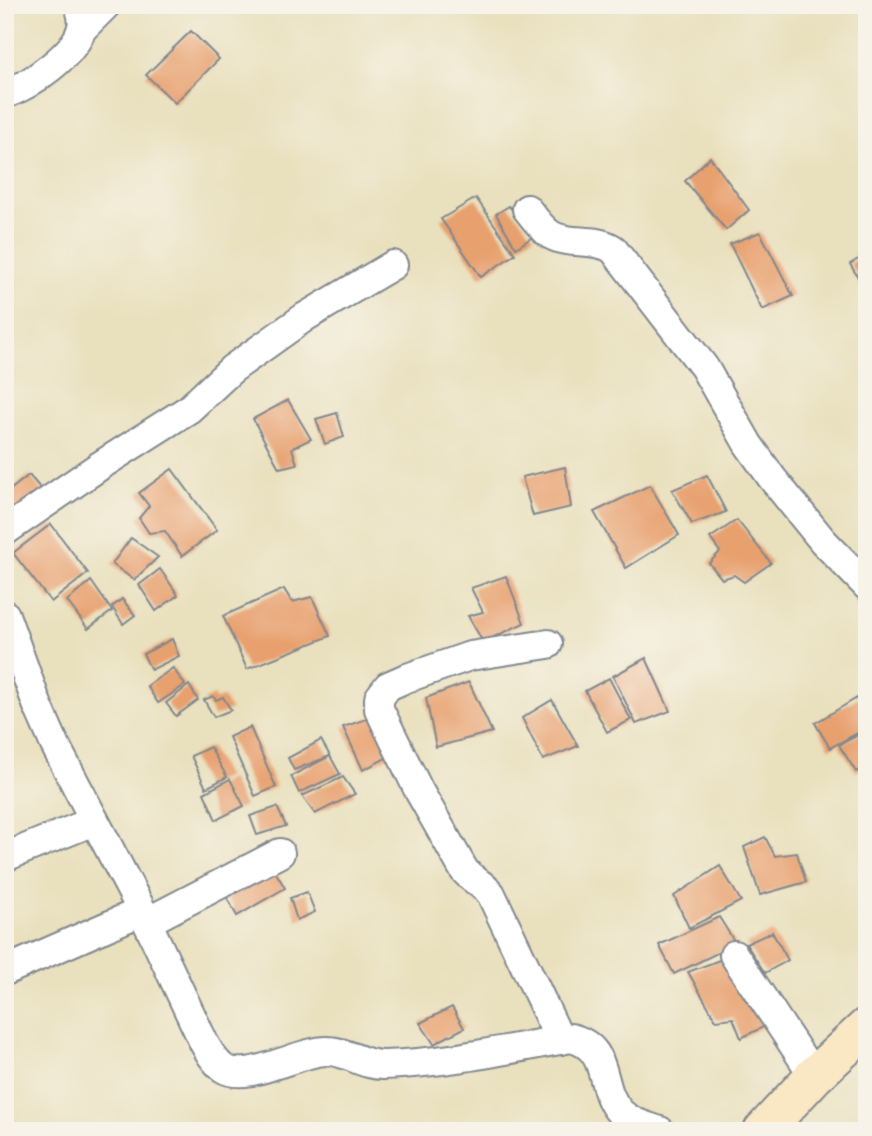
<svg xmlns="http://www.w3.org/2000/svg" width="872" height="1136" font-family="'Comic Neue',sans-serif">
  <rect width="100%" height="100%" fill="#f7f3e8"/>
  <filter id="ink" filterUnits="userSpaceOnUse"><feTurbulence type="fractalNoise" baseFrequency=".0143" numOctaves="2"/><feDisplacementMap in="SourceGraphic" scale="14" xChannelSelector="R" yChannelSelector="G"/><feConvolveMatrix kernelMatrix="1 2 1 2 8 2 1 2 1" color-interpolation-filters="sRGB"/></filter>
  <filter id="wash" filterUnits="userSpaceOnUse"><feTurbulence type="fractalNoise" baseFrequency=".00686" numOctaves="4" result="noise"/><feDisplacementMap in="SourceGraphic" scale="28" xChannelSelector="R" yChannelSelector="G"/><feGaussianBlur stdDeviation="1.57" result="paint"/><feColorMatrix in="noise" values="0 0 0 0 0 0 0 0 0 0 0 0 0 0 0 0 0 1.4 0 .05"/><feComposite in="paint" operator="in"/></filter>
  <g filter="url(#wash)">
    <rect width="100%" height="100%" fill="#e9e0bd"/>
    <g id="blocks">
      <g fill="#e8a06e">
        <path d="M 191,31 L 219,59 L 175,103 L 146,75 Z"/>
        <path d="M 710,157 L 749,210 L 726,230 L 685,181 Z"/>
        <path d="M 476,198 L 515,254 L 481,277 L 441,219 Z"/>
        <path d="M 509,206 L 534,236 L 516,248 L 496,214 Z"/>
        <path d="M 760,232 L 793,296 L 762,310 L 730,244 Z"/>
        <path d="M 867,254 L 867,275 L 859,279 L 850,264 Z"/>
        <path d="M 867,279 L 867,296 L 859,284 Z"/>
        <path d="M 288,400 L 311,439 L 292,448 L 297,464 L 279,468 L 253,419 Z"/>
        <path d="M 337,413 L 344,437 L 325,444 L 316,419 Z"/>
        <path d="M 565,467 L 571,507 L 533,516 L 522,477 Z"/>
        <path d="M 172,469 L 217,530 L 182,556 L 165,531 L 149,533 L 139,518 L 149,506 L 139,493 Z"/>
        <path d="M 29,475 L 48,497 L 13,518 L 5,507 L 5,494 Z"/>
        <path d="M 707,475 L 726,512 L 692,524 L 672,490 Z"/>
        <path d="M 650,485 L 679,535 L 626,568 L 594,512 Z"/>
        <path d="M 737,520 L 771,563 L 744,582 L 734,575 L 722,579 L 709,563 L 720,552 L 710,538 Z"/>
        <path d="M 51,524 L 88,573 L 51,602 L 13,553 Z"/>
        <path d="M 131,538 L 158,557 L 134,580 L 112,564 Z"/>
        <path d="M 160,569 L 178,595 L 156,611 L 139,585 Z"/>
        <path d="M 506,576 L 524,623 L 483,642 L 468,616 L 483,612 L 471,588 Z"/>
        <path d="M 91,581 L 112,611 L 88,629 L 67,601 Z"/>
        <path d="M 284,589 L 292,602 L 312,597 L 330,636 L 247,669 L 223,616 Z"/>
        <path d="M 122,599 L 135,615 L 123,624 L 112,607 Z"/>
        <path d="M 172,639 L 179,656 L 151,670 L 143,654 Z"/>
        <path d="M 646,658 L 670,711 L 636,724 L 613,676 Z"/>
        <path d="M 173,668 L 185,685 L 158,703 L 147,686 Z"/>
        <path d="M 609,678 L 631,720 L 607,732 L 585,691 Z"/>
        <path d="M 469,682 L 492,732 L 436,747 L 426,698 Z"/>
        <path d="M 189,685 L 198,700 L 176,716 L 166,703 Z"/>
        <path d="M 867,692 L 867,728 L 830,748 L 815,723 Z"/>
        <path d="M 213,696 L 216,700 L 223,697 L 231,710 L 214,717 L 204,700 Z"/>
        <path d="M 552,700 L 578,746 L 543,760 L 522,718 Z"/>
        <path d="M 378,715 L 394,754 L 363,770 L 343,727 Z"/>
        <path d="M 250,727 L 276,787 L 255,796 L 229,737 Z"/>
        <path d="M 867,730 L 867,766 L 856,772 L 839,745 Z"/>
        <path d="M 321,740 L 330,756 L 294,770 L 288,758 Z"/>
        <path d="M 210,747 L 227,777 L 206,788 L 191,756 Z"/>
        <path d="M 330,756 L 340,774 L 299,793 L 291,776 Z"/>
        <path d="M 343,777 L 355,794 L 315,814 L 302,796 Z"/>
        <path d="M 230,779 L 244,806 L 216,820 L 204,793 Z"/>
        <path d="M 277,807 L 286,826 L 257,835 L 250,816 Z"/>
        <path d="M 765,837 L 775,856 L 797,853 L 806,882 L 760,895 L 744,847 Z"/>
        <path d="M 269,861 L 285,888 L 237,916 L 223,890 Z"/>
        <path d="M 720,866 L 741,901 L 689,928 L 674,896 Z"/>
        <path d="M 307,892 L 315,912 L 297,920 L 290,898 Z"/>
        <path d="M 719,917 L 736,944 L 674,974 L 659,945 Z"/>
        <path d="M 772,932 L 788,960 L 765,973 L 746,944 Z"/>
        <path d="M 730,956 L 773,1022 L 741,1038 L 733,1018 L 716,1020 L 688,972 Z"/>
        <path d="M 452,1007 L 464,1028 L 434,1044 L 420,1023 Z"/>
      </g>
    </g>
  </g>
  <g filter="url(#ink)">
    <use href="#blocks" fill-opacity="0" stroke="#82888e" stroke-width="2"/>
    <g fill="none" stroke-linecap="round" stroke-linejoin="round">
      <defs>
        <g id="street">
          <path d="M 82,29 L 106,5"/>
          <path d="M 5,94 C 29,86 77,53 82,27 C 84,19 81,12 79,5"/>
          <path d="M 527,209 C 534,218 542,229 551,235 C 571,246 594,237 613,249 L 704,367 L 748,444 L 772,478 L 823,541 L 867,586"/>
          <path d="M 5,531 L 101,465 L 189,409 L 232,369 L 305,317 L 393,265"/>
          <path d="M 5,615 L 37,704 L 55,745 L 142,911 L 204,1043 C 209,1052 214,1061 223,1068 C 247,1084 300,1050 328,1051 C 347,1051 364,1066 384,1065 C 447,1063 509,1049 571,1038 C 612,1048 597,1088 620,1112 C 631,1123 646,1126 660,1131"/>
          <path d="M 548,644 L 470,656 L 404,679 L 388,686 L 379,698 L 379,709 L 419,791 L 464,870 C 472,880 483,884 491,894 L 560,1040"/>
          <path d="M 5,857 L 94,821"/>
          <path d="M 147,922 L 280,853"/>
          <path d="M 734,955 L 814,1076"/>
          <path d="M 5,971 L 142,911"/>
        </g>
        <path id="secondary" d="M 763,1131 L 814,1076 L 867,1027"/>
      </defs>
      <use href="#street" stroke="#82888e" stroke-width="32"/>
      <use href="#secondary" stroke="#82888e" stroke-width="42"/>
      <use href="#street" stroke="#fff" stroke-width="28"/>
      <use href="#secondary" stroke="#fae7c3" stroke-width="38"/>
    </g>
  </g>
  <rect width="872" height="1136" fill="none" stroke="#f7f3e8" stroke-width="28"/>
</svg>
